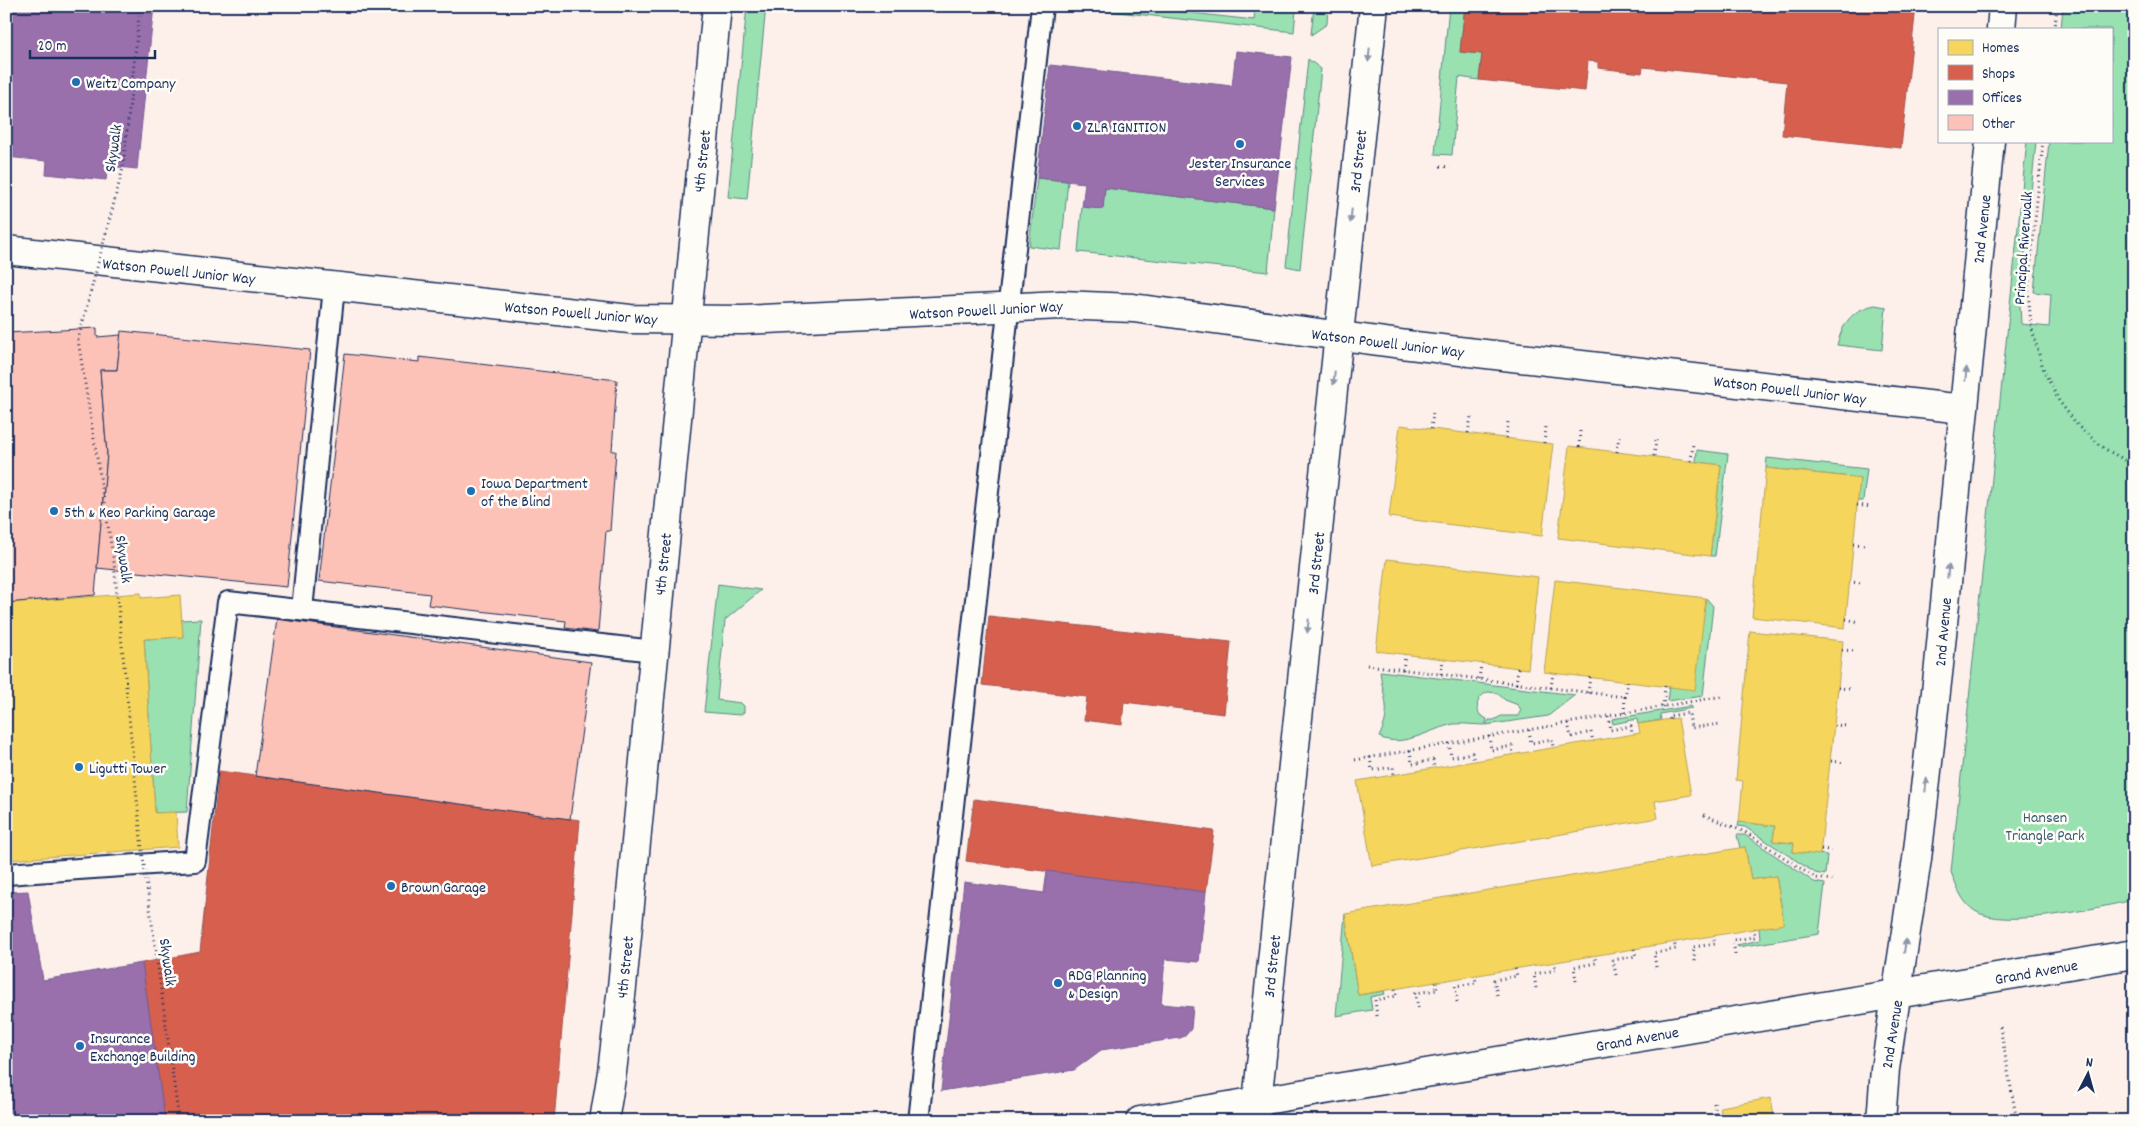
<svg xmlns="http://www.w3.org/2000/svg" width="2140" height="1127" font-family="Dekko,sans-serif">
  <rect width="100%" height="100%" fill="#fdf0ea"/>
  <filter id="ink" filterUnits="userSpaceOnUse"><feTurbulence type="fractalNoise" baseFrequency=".02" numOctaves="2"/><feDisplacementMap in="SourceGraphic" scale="10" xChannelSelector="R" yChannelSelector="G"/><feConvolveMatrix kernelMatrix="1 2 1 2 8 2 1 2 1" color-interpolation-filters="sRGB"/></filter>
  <g filter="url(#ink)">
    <g fill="#99e1b0" stroke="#5a8887">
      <path d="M 747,6 L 766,6 L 747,199 L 728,197 Z"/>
      <path d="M 1065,6 L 1128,6 L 1254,20 L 1255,6 C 1270,6 1282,9 1296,10 L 1294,32 Z"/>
      <path d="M 1314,6 L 1328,6 L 1327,24 L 1311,35 Z"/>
      <path d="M 1449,6 L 1465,6 L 1460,52 L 1482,54 L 1479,80 L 1459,77 L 1452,155 L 1435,154 Z"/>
      <path d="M 2063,6 L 2134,6 L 2134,900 C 2099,907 2004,930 1975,911 C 1962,903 1956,886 1951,872 L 2027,141 L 2036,141 L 2020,305 L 2021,324 L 2049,327 L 2051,294 L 2034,292 L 2049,141 L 2111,141 L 2111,29 L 2061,29 Z"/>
      <path d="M 1308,59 L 1321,69 L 1300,269 L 1286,266 Z"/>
      <path d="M 1037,178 L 1068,181 L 1061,250 L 1029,246 Z"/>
      <path d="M 1105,188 L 1274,208 L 1268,272 L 1078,252 L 1082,207 L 1102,209 Z"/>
      <path d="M 1875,305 L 1886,307 L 1882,350 L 1837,345 C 1843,323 1851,310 1875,305 Z"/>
      <path d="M 1697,450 L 1728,454 L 1715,556 L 1710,556 L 1721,465 L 1696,462 Z"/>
      <path d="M 1767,458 L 1867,469 L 1863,501 L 1857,501 L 1860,478 L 1766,468 Z"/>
      <path d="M 718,584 L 761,590 L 725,620 L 717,700 L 741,703 L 744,706 L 744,712 L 740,715 L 704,712 Z"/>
      <path d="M 1706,598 L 1713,606 L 1703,696 L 1667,701 L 1669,686 Z"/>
      <path d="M 201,619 L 187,812 L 155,813 L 144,639 L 183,637 L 181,620 Z"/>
      <path d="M 1380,671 L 1575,695 L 1548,716 L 1486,725 L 1489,720 L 1494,720 L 1501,716 L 1518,716 L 1521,710 L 1518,705 L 1505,700 L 1497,693 L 1488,692 C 1477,697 1475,705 1480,715 L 1487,719 L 1485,725 C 1475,725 1463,723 1454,724 C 1431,728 1404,749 1379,737 C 1393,709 1383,699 1380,671 Z"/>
      <path d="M 1691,706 L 1692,708 L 1660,714 L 1661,720 L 1638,724 L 1637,719 L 1613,724 L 1612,719 Z"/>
      <path d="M 1739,822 L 1775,826 L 1773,841 L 1794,843 L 1793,852 L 1827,855 L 1825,875 L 1815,873 L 1745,827 L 1738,826 Z"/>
      <path d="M 1737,835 L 1745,835 L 1814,882 L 1825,884 L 1819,934 L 1738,947 L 1737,945 L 1760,940 L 1759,928 L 1784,923 L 1776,876 L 1751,880 L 1745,847 L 1740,848 Z"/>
      <path d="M 1345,914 L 1358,995 L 1384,991 L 1385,994 L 1370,997 L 1372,1010 L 1336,1016 Z"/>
    </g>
    <g fill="#f6d55c" stroke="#b4a35d">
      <path d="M 1400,425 L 1553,444 L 1542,536 L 1389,517 Z"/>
      <path d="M 1569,446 L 1721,465 L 1710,556 L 1558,538 Z"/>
      <path d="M 1766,468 L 1860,478 L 1845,628 L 1752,617 Z"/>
      <path d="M 1387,559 L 1538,577 L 1528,669 L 1376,651 Z"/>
      <path d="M 1555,580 L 1706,598 L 1695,690 L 1544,672 Z"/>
      <path d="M 141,593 L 141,598 L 180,595 L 183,637 L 144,639 L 155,813 L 176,812 L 178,847 L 6,860 L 6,603 Z"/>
      <path d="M 1750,631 L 1843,641 L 1820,855 L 1793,852 L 1794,843 L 1773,841 L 1775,826 L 1739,822 L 1743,781 L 1736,780 Z"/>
      <path d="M 1678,718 L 1691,795 L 1655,801 L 1658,818 L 1372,866 L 1357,781 L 1640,733 L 1638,724 Z"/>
      <path d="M 1745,847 L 1751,880 L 1776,876 L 1784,924 L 1358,995 L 1345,914 Z"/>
      <path d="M 1771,1098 L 1775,1121 L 1722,1121 L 1720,1107 Z"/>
    </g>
    <g fill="#d6604d" stroke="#9e5152">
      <path d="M 1465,6 L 1916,6 L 1901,148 L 1782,135 L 1787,82 L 1643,67 L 1642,73 L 1598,68 L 1598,62 L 1588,61 L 1585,91 L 1479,80 L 1482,54 L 1460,52 Z"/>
      <path d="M 989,616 L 1231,642 L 1224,714 L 1124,702 L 1122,725 L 1084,720 L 1087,697 L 982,685 Z"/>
      <path d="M 219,771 L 580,820 L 554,1121 L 165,1121 L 142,963 L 200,952 Z"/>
      <path d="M 974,799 L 1214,831 L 1206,892 L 966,861 Z"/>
    </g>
    <g fill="#9970ab" stroke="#735c94">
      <path d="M 6,6 L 154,6 L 137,169 L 108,166 L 106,180 L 46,174 L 47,161 L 6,157 Z"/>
      <path d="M 1236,51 L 1292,57 L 1274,208 L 1105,188 L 1103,209 L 1082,207 L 1085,183 L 1037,178 L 1050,65 L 1232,86 Z"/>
      <path d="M 1047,871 L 1206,892 L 1199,962 L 1165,959 L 1161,1004 L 1193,1007 L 1191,1029 L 1185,1036 L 1180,1038 L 1101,1050 L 1074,1070 L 941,1091 L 964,882 L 1044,893 Z"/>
      <path d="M 28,891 L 43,980 L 142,963 L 165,1121 L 6,1121 L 6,892 Z"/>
    </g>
    <g fill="#fdc2b7" stroke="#1b2f5e">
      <path d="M 97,328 L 97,337 L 121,335 L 117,370 L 100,370 L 107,454 L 95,595 L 6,603 L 6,333 Z"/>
      <path d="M 121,331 L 310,350 L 287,587 L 97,568 L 107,454 L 100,370 L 117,370 Z"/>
      <path d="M 345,354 L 419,362 L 419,357 L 617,380 L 612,451 L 616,451 L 610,531 L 606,531 L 598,632 L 565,628 L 566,621 L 428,605 L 430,594 L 319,581 Z"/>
      <path d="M 277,619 L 591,662 L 570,819 L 255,776 Z"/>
    </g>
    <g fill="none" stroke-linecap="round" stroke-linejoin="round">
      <defs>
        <g id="lane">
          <path d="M 302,610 L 334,287"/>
          <path d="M 6,874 L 195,861 L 228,602 L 654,651"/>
          <path d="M 918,1121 L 1042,6"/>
        </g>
        <g id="street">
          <path d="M 6,250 L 630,319 L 743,320 L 1061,305 L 1133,308 L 1408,345 L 1963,409"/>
          <path d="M 604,1121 L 612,1072 L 622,987 L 717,6"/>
        </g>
        <g id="secondary">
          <path d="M 2001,29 L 2003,6"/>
          <path d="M 1140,1121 L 2134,954"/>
          <path d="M 1255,1121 L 1374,6"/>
          <path d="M 1881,1121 L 1885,1069 L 1917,859 L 1939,665 L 1990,141"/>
        </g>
      </defs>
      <use href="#lane" stroke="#1b2f5e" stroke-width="24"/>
      <use href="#street" stroke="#1b2f5e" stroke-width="31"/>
      <use href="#secondary" stroke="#1b2f5e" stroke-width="31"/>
      <g stroke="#1b2f5e" stroke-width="3" stroke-dasharray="1 4" stroke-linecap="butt">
        <path d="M 1073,11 L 1089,12"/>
        <path d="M 2055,29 L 2057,6"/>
        <path d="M 2043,141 L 2028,290 L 2031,325 L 2036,344 L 2044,371 L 2059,401 L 2079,427 L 2105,449 L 2134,465"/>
        <path d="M 1440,166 L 1450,167"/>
        <path d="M 1431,429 L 1433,413"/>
        <path d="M 1468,433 L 1471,417"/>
        <path d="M 1506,438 L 1508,422"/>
        <path d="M 1544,443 L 1546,427"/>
        <path d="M 1579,447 L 1580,431"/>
        <path d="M 1617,452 L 1619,435"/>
        <path d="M 1654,456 L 1656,440"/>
        <path d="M 1691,461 L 1693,444"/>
        <path d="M 1857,505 L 1871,507"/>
        <path d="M 1853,544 L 1867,545"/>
        <path d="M 1849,582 L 1863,583"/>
        <path d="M 1846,619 L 1859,622"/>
        <path d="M 1842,650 L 1856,651"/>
        <path d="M 1367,665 L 1625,697 L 1624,714"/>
        <path d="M 1403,670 L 1405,655"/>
        <path d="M 1441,674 L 1443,660"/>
        <path d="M 1479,679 L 1481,665"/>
        <path d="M 1516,684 L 1518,668"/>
        <path d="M 1551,688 L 1553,673"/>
        <path d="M 1838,688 L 1852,689"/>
        <path d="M 1588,693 L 1590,677"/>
        <path d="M 1625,697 L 1628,681"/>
        <path d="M 1663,707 L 1665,686"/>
        <path d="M 1608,716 L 1610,730 L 1631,726 L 1632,735"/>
        <path d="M 1670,719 L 1669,716 L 1689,713 L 1691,728 L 1720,724"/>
        <path d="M 1568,723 L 1571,737 L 1591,732 L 1593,742"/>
        <path d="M 1834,725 L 1848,726"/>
        <path d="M 1529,730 L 1531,743 L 1552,739 L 1553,748"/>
        <path d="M 1489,736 L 1491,750 L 1512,746 L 1513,755"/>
        <path d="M 1449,743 L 1451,757 L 1472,753 L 1474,762"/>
        <path d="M 1410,750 L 1412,764 L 1433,760 L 1434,768"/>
        <path d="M 1370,757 L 1372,770 L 1393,767 L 1394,775"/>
        <path d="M 1355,760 L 1723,696"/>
        <path d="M 1831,761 L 1845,763"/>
        <path d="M 1704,815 L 1745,832 L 1815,878 L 1832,880"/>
        <path d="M 1821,849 L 1835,851"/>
        <path d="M 1735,954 L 1733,940 L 1755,937 L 1754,928"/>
        <path d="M 1695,961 L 1693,947 L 1715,944 L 1713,936"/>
        <path d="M 1656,967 L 1654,953 L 1676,949 L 1674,942"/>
        <path d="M 1616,975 L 1613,960 L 1636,956 L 1634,949"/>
        <path d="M 1576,981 L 1574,967 L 1596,963 L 1595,955"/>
        <path d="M 1536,988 L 1534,974 L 1556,970 L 1554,962"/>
        <path d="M 1497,995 L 1494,980 L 1517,976 L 1515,968"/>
        <path d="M 1457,1002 L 1455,986 L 1476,983 L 1475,975"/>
        <path d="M 1418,1008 L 1415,993 L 1437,990 L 1436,982"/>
        <path d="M 1377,1016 L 1375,1000 L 1397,996 L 1395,989"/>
        <path d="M 2000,1027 L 2017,1121"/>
        <path d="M 1714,1103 L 1717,1121"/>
      </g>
      <use href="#lane" stroke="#fdfcf7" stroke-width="20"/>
      <use href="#street" stroke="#fdfcf7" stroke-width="28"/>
      <use href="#secondary" stroke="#fdfcf7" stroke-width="28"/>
      <path stroke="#1b2f5e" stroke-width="3" stroke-dasharray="1 4" stroke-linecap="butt" d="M 140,6 L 123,168 L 78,340 L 114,563 L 142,850 L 179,1121"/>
    </g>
    <defs><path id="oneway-solid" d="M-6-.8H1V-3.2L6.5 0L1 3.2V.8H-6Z" transform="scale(1.25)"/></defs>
    <g fill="#8c96aa">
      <use href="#oneway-solid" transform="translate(1369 55) rotate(96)"/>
      <use href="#oneway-solid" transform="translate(1351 216) rotate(96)"/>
      <use href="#oneway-solid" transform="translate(1966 374) rotate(-84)"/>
      <use href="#oneway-solid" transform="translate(1334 378) rotate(96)"/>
      <use href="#oneway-solid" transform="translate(1948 571) rotate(-85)"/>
      <use href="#oneway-solid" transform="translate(1308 626) rotate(96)"/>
      <use href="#oneway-solid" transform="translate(1926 785) rotate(-84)"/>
      <use href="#oneway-solid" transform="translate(1905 946) rotate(-81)"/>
    </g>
  </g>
  <g fill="#1f6fb2" stroke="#fdfcf7" stroke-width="2">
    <circle cx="76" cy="82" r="5"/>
    <circle cx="1077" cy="126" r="5"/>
    <circle cx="1240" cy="144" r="5"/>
    <circle cx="471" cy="491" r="5"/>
    <circle cx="54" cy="511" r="5"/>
    <circle cx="79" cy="767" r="5"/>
    <circle cx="391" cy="886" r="5"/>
    <circle cx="1058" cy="983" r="5"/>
    <circle cx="80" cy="1046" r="5"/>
  </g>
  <g text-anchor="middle" stroke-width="5" stroke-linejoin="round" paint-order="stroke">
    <g font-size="16" fill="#1b2f5e" stroke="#fdfcf7" text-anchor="start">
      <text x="86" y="88">Weitz Company</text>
      <text x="1087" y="132">ZLR IGNITION</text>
      <text x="1240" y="168" text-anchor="middle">Jester Insurance<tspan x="1240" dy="18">Services</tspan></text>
      <text x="481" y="488">Iowa Department<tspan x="481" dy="18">of the Blind</tspan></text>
      <text x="64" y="517">5th &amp; Keo Parking Garage</text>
      <text x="89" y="773">Ligutti Tower</text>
      <text x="401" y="892">Brown Garage</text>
      <text x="1068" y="980">RDG Planning<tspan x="1068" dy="18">&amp; Design</tspan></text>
      <text x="90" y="1043">Insurance<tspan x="90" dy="18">Exchange Building</tspan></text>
    </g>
    <g font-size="16" fill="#1b2f5e" stroke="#fdfcf7">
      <text transform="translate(112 148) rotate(-82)" y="6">Skywalk</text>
      <text transform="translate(701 161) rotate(-84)" y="6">4th Street</text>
      <text transform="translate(1357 161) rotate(-84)" y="6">3rd Street</text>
      <text transform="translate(1981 229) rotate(-84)" y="6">2nd Avenue</text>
      <text transform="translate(2022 248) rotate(-86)" y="6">Principal Riverwalk</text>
      <text transform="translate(179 270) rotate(6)" y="6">Watson Powell Junior Way</text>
      <text transform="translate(986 309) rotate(-3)" y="6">Watson Powell Junior Way</text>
      <text transform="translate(581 312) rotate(5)" y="6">Watson Powell Junior Way</text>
      <text transform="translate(1388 342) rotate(7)" y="6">Watson Powell Junior Way</text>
      <text transform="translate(1790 389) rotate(7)" y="6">Watson Powell Junior Way</text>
      <text transform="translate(125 559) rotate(82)" y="6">Skywalk</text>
      <text transform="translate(1315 563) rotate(-84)" y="6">3rd Street</text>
      <text transform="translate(662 564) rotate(-84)" y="6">4th Street</text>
      <text transform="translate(1942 632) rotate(-85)" y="6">2nd Avenue</text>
      <text transform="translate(169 962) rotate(82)" y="6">Skywalk</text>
      <text transform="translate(1271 966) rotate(-84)" y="6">3rd Street</text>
      <text transform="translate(624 967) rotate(-84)" y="6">4th Street</text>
      <text transform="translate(2036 971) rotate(-10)" y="6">Grand Avenue</text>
      <text transform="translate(1891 1034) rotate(-81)" y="6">2nd Avenue</text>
      <text transform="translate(1637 1038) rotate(-10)" y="6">Grand Avenue</text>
    </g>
    <g font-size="16" fill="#3a5c72" stroke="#fdfcf7">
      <text x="2045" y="822">Hansen<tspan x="2045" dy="18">Triangle Park</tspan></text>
    </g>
  </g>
  <rect width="2140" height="1127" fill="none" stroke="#fdfcf7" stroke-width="25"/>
  <rect x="12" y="12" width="2115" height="1102" fill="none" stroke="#1b2f5e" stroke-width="2" filter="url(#ink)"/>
  <rect x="1938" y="28" width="175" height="115" fill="#fdfcf7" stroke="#a3aaba"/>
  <rect x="1948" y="40" width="25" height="15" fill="#f6d55c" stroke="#a3aaba"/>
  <text x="1982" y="52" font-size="15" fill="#1b2f5e">Homes</text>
  <rect x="1948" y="65" width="25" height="15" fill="#d6604d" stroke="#a3aaba"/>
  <text x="1982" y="78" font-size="15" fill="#1b2f5e">Shops</text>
  <rect x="1948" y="90" width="25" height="15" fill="#9970ab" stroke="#a3aaba"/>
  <text x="1982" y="102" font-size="15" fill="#1b2f5e">Offices</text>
  <rect x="1948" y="115" width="25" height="15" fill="#fdc2b7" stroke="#a3aaba"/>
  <text x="1982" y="128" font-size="15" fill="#1b2f5e">Other</text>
  <g transform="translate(2088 1074) rotate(6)" stroke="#fdfcf7" stroke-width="4" paint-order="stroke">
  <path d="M0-4L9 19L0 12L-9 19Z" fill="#1b2f5e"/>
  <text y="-8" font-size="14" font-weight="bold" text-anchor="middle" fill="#1b2f5e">N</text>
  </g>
  <path d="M30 50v8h125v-8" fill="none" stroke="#1b2f5e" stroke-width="2.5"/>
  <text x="38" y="50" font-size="15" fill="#1b2f5e" stroke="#fdfcf7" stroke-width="4" paint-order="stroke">20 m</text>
</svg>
